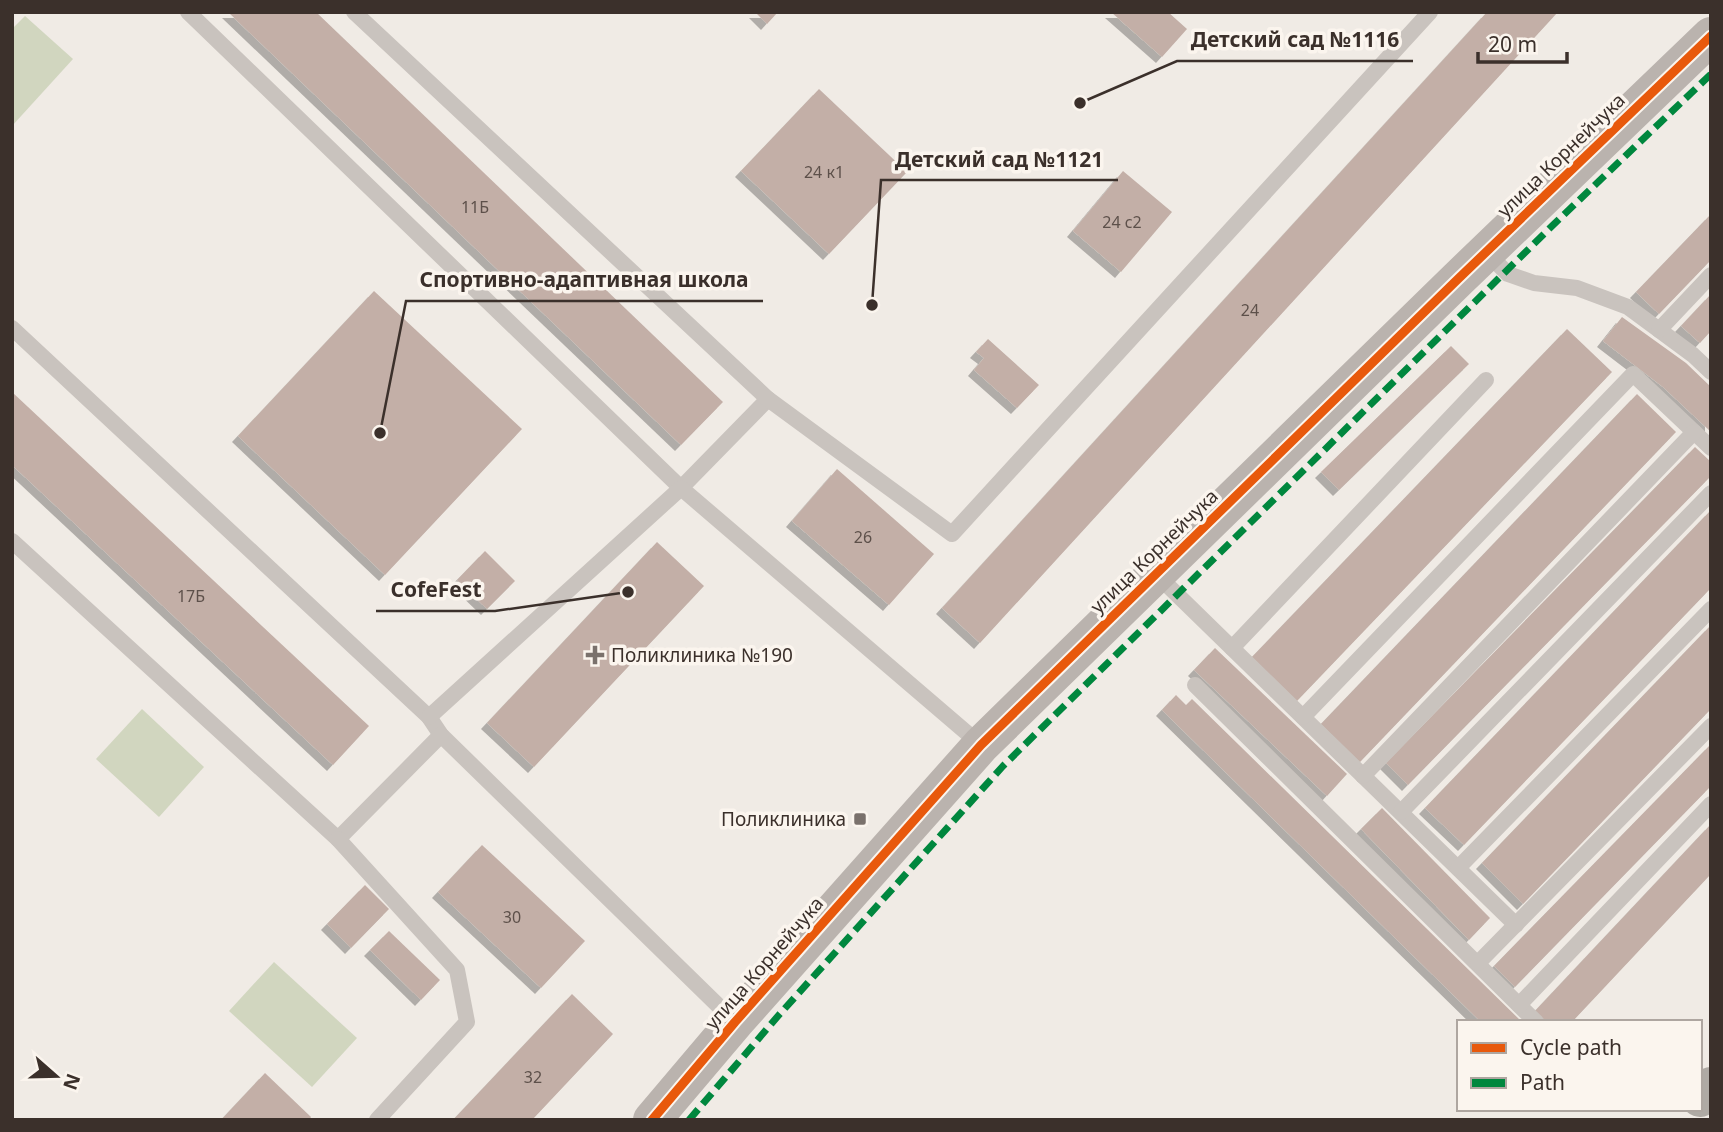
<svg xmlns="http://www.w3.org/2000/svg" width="1723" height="1132" font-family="'Noto Sans',sans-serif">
  <defs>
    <filter id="shadow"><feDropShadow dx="-6" dy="6" stdDeviation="0" flood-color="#0004"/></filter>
  </defs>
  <rect width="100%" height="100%" fill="#f0ebe5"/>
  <g fill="#d1d6bf">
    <path d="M 25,16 L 73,59 L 12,126 L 12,29 Z"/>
    <path d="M 142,709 L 204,767 L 159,817 L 96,759 Z"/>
    <path d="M 274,962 L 357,1038 L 312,1087 L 229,1011 Z"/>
  </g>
  <g fill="#c3afa7" filter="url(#shadow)">
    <path d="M 228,12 L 316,12 L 723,402 L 681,445 Z"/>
    <path d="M 755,12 L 778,12 L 767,24 Z"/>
    <path d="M 1111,12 L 1168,12 L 1187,29 L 1162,57 Z"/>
    <path d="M 1487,12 L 1558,12 L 980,643 L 942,608 Z"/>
    <path d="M 819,89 L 907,172 L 829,254 L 741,171 Z"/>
    <path d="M 1123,171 L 1172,212 L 1121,272 L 1073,231 Z"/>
    <path d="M 1711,214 L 1711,260 L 1659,314 L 1636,292 Z"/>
    <path d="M 374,291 L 522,429 L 385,575 L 238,436 Z"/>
    <path d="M 1711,294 L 1711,331 L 1700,343 L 1681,326 Z"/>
    <path d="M 1622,317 L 1686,363 L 1711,387 L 1711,432 L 1663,387 L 1603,341 Z"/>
    <path d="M 1567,329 L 1612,372 L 1297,701 L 1252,657 Z"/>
    <path d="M 988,339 L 1039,385 L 1017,408 L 974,370 L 984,358 L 976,352 Z"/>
    <path d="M 1451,346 L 1469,364 L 1339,490 L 1321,472 Z"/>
    <path d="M 12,392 L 369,726 L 333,765 L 12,465 Z"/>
    <path d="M 1637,394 L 1676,432 L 1360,762 L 1321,724 Z"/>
    <path d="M 1695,447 L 1711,462 L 1711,476 L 1408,785 L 1386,763 Z"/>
    <path d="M 837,469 L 934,554 L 889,605 L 792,521 Z"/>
    <path d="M 1711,510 L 1711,588 L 1464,845 L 1425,808 Z"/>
    <path d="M 657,542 L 704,586 L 534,767 L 487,723 Z"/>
    <path d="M 485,551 L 515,581 L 487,609 L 457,580 Z"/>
    <path d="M 1711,625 L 1711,709 L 1523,904 L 1482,863 Z"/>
    <path d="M 1215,648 L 1347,774 L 1327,796 L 1194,670 Z"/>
    <path d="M 1176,695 L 1186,705 L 1192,699 L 1522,1022 L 1481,1022 L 1162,710 Z"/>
    <path d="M 1711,744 L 1711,786 L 1515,987 L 1494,966 Z"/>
    <path d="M 1382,808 L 1490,918 L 1469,940 L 1361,829 Z"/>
    <path d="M 1711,824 L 1711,874 L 1572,1022 L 1547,1022 L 1535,1011 Z"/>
    <path d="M 482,845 L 585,941 L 541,988 L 438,892 Z"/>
    <path d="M 365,885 L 389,909 L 351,948 L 327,924 Z"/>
    <path d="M 389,931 L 440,980 L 421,1000 L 370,950 Z"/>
    <path d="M 572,994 L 613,1034 L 532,1120 L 453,1120 Z"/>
    <path d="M 265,1073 L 311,1117 L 309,1120 L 221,1120 Z"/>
  </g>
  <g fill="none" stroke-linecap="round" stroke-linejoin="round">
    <g stroke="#c9c3be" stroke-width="16">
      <path d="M 188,12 L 681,488 L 768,399"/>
      <path d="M 354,12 L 768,399 L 952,534 L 1430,12"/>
      <path d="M 1486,252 L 1508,274 L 1534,283 L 1577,288 L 1628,307 L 1693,355 L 1711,372"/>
      <path d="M 12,328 L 429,717 L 441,735 L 735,1022"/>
      <path d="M 1659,330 L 1711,275"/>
      <path d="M 12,541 L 338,839 L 441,735"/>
      <path d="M 1156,574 L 1516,925"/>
      <path d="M 1232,648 L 1486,380"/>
      <path d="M 1195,685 L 1536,1022"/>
      <path d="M 429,717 L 681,488 L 981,745"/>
      <path d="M 1303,717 L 1633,374 L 1711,448"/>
      <path d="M 1363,776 L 1694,432"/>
      <path d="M 1401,812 L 1711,493"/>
      <path d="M 338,839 L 457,970 L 467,1022 L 377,1120"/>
      <path d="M 1458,868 L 1711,609"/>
      <path d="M 1478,963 L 1711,726"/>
      <path d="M 1519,1005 L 1711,804"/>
    </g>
    <path stroke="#bab3ae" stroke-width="38" d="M 652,1120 L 735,1022 L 981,745 L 1458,279 L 1711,36"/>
    <path stroke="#afaaa4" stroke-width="38" d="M 1700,1098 L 1711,1086"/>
    <path stroke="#00873e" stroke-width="7" stroke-dasharray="14 7" stroke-linecap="butt" d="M 689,1120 L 778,1016 L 1003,766 L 1552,226 L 1711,74"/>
    <defs>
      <path id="cycleway" d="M 652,1120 L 735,1022 L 981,745 L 1458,279 L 1711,36"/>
    </defs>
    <use href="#cycleway" stroke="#fbf5ee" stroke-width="13"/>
    <use href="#cycleway" stroke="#e8590c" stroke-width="9"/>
  </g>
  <g fill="#7a716c" stroke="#fbf5ee" stroke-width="2.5">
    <path d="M591.5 644.5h7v7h7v7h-7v7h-7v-7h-7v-7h7z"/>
    <rect x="853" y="812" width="14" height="14" rx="3.5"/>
  </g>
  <g text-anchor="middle" stroke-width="7" stroke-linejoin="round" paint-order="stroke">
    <g font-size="16" fill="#5d504a">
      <text x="824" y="178">24 к1</text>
      <text x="475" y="213">11Б</text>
      <text x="1122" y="228">24 с2</text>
      <text x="1250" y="316">24</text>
      <text x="863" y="543">26</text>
      <text x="191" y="602">17Б</text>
      <text x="512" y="923">30</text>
      <text x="533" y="1083">32</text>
    </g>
    <g font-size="19" fill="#3b302b" stroke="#fbf5ee">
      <text transform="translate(1561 155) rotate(-44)" y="7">улица Корнейчука</text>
      <text transform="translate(1154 551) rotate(-44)" y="7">улица Корнейчука</text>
      <text transform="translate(764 963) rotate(-49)" y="7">улица Корнейчука</text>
    </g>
    <g font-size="19" fill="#3b302b" stroke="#fbf5ee" text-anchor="start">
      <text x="611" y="662">Поликлиника №190</text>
      <text x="846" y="826" text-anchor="end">Поликлиника</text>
    </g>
  </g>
  <path fill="none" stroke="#3b302b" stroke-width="2.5" d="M1080 103L1177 61H1413M872 305L881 180H1118M380 433L406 301H763M628 592L495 611H376"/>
  <g fill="#3b302b" stroke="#fbf5ee" stroke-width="2.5">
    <circle cx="1080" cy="103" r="7"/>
    <circle cx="872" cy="305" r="7"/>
    <circle cx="380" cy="433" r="7"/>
    <circle cx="628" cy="592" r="7"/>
  </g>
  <g font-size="21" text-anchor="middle" font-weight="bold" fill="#3b302b" stroke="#fbf5ee" stroke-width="7" stroke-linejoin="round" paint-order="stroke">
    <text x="1295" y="47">Детский сад №1116</text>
    <text x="999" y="167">Детский сад №1121</text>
    <text x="584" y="287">Спортивно-адаптивная школа</text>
    <text x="436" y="597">CofeFest</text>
  </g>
  <rect width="1723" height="1132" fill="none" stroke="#3b302b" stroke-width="28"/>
  <rect x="1457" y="1020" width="245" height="91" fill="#fbf5ee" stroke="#aea6a0" stroke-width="2"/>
  <rect x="1471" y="1043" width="35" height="10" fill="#e8590c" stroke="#aea6a0" stroke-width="2"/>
  <text x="1520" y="1055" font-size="21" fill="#3b302b">Cycle path</text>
  <rect x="1471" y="1078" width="35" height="10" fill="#00873e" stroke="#aea6a0" stroke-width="2"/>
  <text x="1520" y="1090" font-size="21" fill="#3b302b">Path</text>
  <g transform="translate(56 1076) rotate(110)" stroke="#fbf5ee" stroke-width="5" paint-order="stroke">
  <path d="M0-5L12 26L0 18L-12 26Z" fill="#3b302b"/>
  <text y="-10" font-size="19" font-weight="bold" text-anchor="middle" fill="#3b302b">N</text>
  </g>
  <path d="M1478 52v10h89v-10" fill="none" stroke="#3b302b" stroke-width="3.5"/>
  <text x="1488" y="52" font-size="21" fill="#3b302b" stroke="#fbf5ee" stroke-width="5" paint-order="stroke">20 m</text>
</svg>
